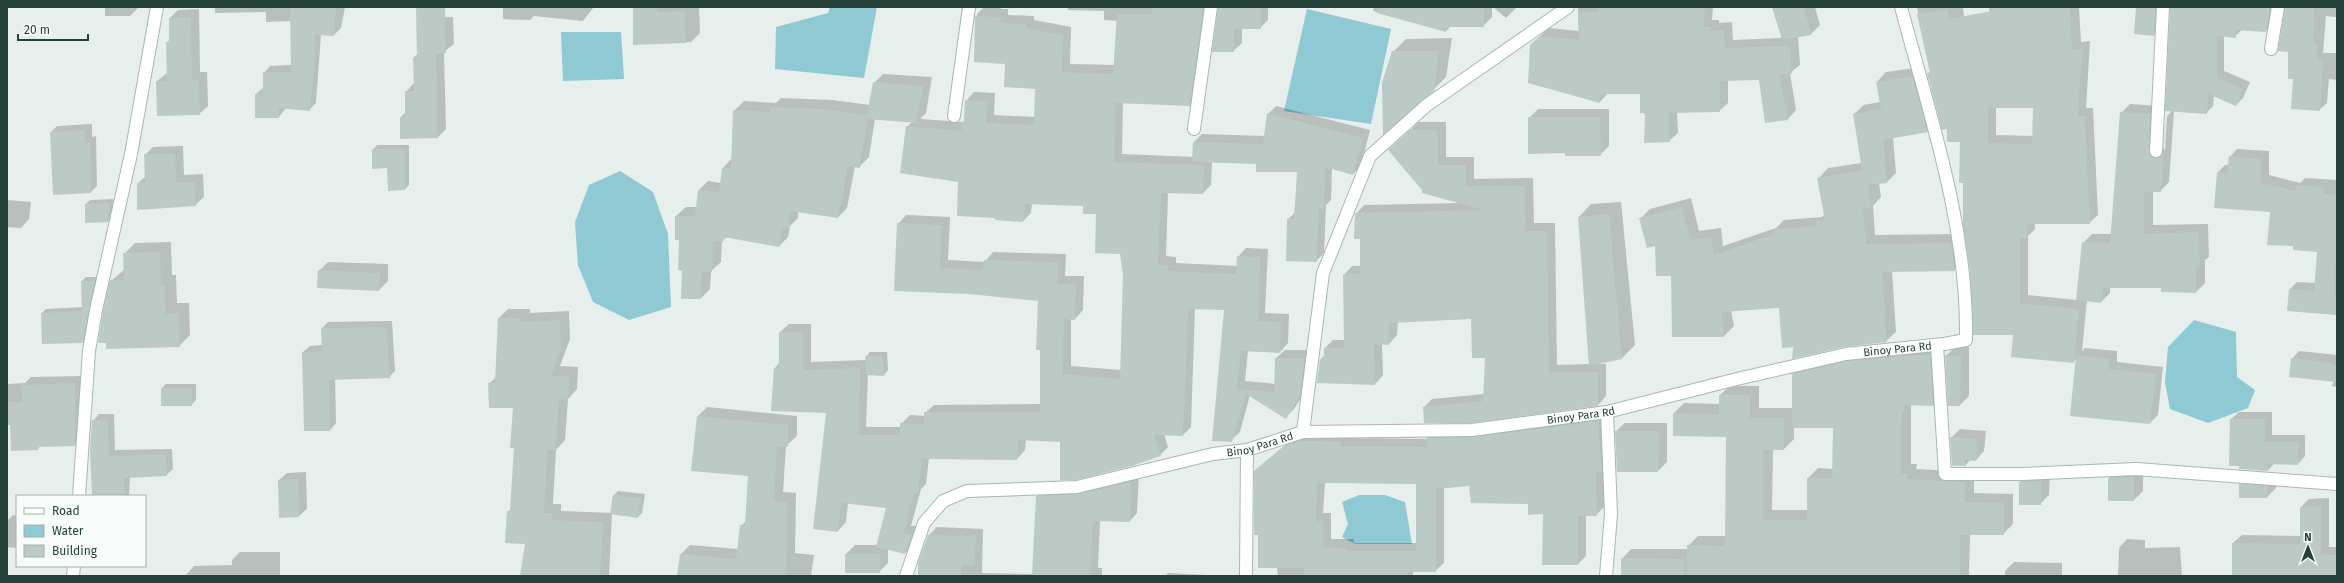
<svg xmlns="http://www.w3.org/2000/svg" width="2344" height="583" font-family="'Fira Sans',sans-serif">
  <rect width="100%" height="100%" fill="#e6efeb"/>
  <g fill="#8ec9d4">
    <path d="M 830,7 L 877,7 L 864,78 L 775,69 L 776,27 L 828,13 Z"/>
    <path d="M 1307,9 L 1391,29 L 1371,124 L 1284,111 Z"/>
    <path d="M 621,32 L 624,79 L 563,81 L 561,32 Z"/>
    <path d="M 620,171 L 653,192 L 668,234 L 671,307 L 629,320 L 593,302 L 578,265 L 575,222 L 589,185 Z"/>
    <path d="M 2194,320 L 2236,332 L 2237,377 L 2255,390 L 2248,408 L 2208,423 L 2170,409 L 2165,382 L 2168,347 Z"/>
    <path d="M 1359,495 L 1385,495 L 1405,502 L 1412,544 L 1355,544 L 1342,537 L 1348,524 L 1342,502 Z"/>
  </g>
  <g fill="#0003" fill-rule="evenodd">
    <path d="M 105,7 L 139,7 L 130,16 L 105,16 Z"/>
    <path d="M 215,7 L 345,7 L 341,28 L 334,35 L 321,34 L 316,103 L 309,110 L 286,108 L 279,117 L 256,117 L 256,94 L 264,87 L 264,73 L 270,66 L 292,65 L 291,21 L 266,22 L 266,12 L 215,13 Z"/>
    <path d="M 503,7 L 699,7 L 700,33 L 691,42 L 634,44 L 634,8 L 593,8 L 583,21 L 534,16 L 530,20 L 503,19 Z"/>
    <path d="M 984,7 L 1001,7 L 1001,9 L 1008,9 L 1008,15 L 1034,16 L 1034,20 L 1071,27 L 1070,64 L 1115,65 L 1118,21 L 1104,20 L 1104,11 L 1068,10 L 1068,7 L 1210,7 L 1198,97 L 1189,105 L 1123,102 L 1122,154 L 1193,157 L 1194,142 L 1202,134 L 1265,136 L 1268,114 L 1276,106 L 1370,130 L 1361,166 L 1353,174 L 1332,168 L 1331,200 L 1326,205 L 1324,253 L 1316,261 L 1288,219 L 1296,212 L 1298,171 L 1257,163 L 1212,162 L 1211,185 L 1203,193 L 1168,192 L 1166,256 L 1176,257 L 1176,263 L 1238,266 L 1238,257 L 1246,248 L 1268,249 L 1265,313 L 1289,314 L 1288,343 L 1280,352 L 1248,350 L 1245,381 L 1276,384 L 1276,358 L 1285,350 L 1312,350 L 1308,387 L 1294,409 L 1286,417 L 1250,395 L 1240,432 L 1231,440 L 1226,309 L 1195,308 L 1191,427 L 1183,435 L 1164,434 L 1168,447 L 1160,455 L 1061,441 L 1026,440 L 1025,450 L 1017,459 L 929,458 L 926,484 L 921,489 L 911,526 L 920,526 L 914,545 L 905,553 L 888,549 L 888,563 L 879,572 L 846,554 L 855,545 L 878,545 L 888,507 L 848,503 L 846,522 L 838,531 L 827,412 L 775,368 L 780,362 L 780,332 L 789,324 L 811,324 L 811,362 L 866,360 L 866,357 L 870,352 L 887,352 L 888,370 L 884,375 L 868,374 L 866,427 L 901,427 L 901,424 L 910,415 L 925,416 L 925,413 L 934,405 L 1041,404 L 1039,300 L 969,293 L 895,290 L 898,224 L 906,215 L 950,217 L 948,260 L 985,262 L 993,252 L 1066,254 L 1065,276 L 1084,276 L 1083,310 L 1075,319 L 1071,319 L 1071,366 L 1121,370 L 1124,274 L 1120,253 L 1097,213 L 1084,205 L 1032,203 L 1031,213 L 1023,221 L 996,217 L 959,182 L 907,127 L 912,122 L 875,119 L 869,157 L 860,166 L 855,166 L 847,208 L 838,217 L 798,211 L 798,218 L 790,226 L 788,237 L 779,246 L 727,237 L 722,241 L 721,262 L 711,271 L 710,289 L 701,298 L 683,270 L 680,239 L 676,239 L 676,216 L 686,207 L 697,207 L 699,190 L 708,181 L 721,183 L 723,168 L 732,158 L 734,111 L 744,101 L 776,103 L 781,98 L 832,100 L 870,105 L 874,83 L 883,74 L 932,77 L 926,113 L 920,119 L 963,122 L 965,120 L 966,101 L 974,92 L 995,93 L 994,115 L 1035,117 L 1036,88 L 1006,63 L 975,61 L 977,14 Z"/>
    <path d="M 1219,7 L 1268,7 L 1268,20 L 1260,28 L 1242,28 L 1242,43 L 1233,51 Z"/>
    <path d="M 1374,7 L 1492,7 L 1492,17 L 1483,26 L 1451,26 L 1446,31 L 1373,11 Z"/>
    <path d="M 1493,7 L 1517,7 L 1506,18 Z"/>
    <path d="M 1578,7 L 1713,7 L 1712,20 L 1719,20 L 1719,23 L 1732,22 L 1733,40 L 1782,38 L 1773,7 L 1815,7 L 1820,25 L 1811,34 L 1798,36 L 1800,65 L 1790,73 L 1796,110 L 1788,119 L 1766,122 L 1759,78 L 1728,80 L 1728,103 L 1719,111 L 1677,112 L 1678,133 L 1669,141 L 1646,116 L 1641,93 L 1608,93 L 1600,102 L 1530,45 L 1549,28 L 1579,31 Z"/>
    <path d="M 1917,7 L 1963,7 L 1966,36 L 1992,33 L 1989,7 L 2079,7 L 2081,42 L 2090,41 L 2086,108 L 2093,108 L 2098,215 L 2089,223 L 2035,223 L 2035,229 L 2028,236 L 2028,295 L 2077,300 L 2083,243 L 2092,234 L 2112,234 L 2121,113 L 2130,104 L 2159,106 L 2158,146 L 2165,150 L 2167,116 L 2173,110 L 2171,7 L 2276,7 L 2273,24 L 2266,31 L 2242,30 L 2235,36 L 2224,35 L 2224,71 L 2250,82 L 2243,98 L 2236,105 L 2214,96 L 2213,106 L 2206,113 L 2174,111 L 2169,182 L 2160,191 L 2153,191 L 2153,225 L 2208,224 L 2209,257 L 2205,260 L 2205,283 L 2196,292 L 2162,291 L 2162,286 L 2110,286 L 2110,293 L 2101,302 L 2087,300 L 2082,351 L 2085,348 L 2117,351 L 2117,362 L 2163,367 L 2158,415 L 2150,423 L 2077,359 L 2073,362 L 2014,334 L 1971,271 L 1961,141 L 1948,128 L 1928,73 L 1931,71 ZM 1996,107 L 2034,108 L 2034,136 L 1996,135 Z"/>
    <path d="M 2137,7 L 2162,7 L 2161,28 L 2154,35 Z"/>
    <path d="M 2286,7 L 2337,7 L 2337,17 L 2326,16 L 2323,53 L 2337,53 L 2337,80 L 2329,79 L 2327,103 L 2319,110 L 2294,78 L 2289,51 Z"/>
    <path d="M 199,9 L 200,72 L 207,72 L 208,106 L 199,114 L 157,81 L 167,73 L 167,43 L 170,39 L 170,18 L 178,10 Z"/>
    <path d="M 453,17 L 454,44 L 444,52 L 446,129 L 438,137 L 401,117 L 406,112 L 406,92 L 414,83 L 414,57 L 418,54 L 425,18 Z"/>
    <path d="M 1452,38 L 1446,77 L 1433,90 L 1393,52 L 1406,39 Z"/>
    <path d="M 1922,67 L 1937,122 L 1927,131 L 1893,137 L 1896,173 L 1887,182 L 1879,183 L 1881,197 L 1873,206 L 1875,235 L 1960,234 L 1964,261 L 1954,270 L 1892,271 L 1896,332 L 1886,341 L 1794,346 L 1780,307 L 1731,310 L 1734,326 L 1724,336 L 1672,336 L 1672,275 L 1640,219 L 1650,209 L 1691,198 L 1699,231 L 1721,228 L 1723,246 L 1776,228 L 1784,220 L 1822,217 L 1825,214 L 1819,178 L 1828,168 L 1862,163 L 1854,114 L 1864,105 L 1880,102 L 1877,82 L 1886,72 Z"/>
    <path d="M 1538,109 L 1609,109 L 1609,146 L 1600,155 L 1566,152 L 1529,118 Z"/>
    <path d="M 1419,122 L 1446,122 L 1446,157 L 1474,157 L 1474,179 L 1533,178 L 1534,223 L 1555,223 L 1557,365 L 1590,364 L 1579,217 L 1591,204 L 1621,202 L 1635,345 L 1622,358 L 1597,364 L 1606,364 L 1606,396 L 1598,405 L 1424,407 L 1432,399 L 1484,394 L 1486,357 L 1472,318 L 1398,322 L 1397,335 L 1389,344 L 1382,344 L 1383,375 L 1375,384 L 1321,359 L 1325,355 L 1325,348 L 1333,340 L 1345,340 L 1344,275 L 1352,266 L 1361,266 L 1361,238 L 1356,214 L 1364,205 L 1461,203 L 1423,190 L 1398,142 Z"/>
    <path d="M 92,124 L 92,137 L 96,136 L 97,186 L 91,192 L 54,194 L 51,132 L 57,126 Z"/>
    <path d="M 377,145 L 409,145 L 409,185 L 405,189 L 373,150 Z"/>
    <path d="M 183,146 L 184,175 L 203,174 L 204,197 L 195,205 L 138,183 L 146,176 L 145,155 L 153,147 Z"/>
    <path d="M 2237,149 L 2269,151 L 2269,175 L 2300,183 L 2305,178 L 2337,180 L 2337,315 L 2288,310 L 2290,289 L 2297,282 L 2316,283 L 2319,251 L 2295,246 L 2271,211 L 2218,172 L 2225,165 L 2229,165 L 2230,157 Z"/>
    <path d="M 113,199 L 112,217 L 108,221 L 86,222 L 86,204 L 90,200 Z"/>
    <path d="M 7,200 L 31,202 L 29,219 L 21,228 L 7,227 Z"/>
    <path d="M 171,242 L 172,275 L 176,275 L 177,303 L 189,303 L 190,335 L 179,346 L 111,281 L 125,269 L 124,254 L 135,243 Z"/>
    <path d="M 328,262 L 388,264 L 388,281 L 379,290 L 319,271 Z"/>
    <path d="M 86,277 L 99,277 L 87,338 L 82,342 L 42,313 L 46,309 L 83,307 L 82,281 Z"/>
    <path d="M 508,309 L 530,309 L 530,313 L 569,311 L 570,339 L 560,366 L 578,367 L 577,389 L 568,399 L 565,440 L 556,450 L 553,504 L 561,504 L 561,511 L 612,513 L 614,495 L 618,491 L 645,494 L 642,513 L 638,517 L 612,513 L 609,576 L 521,576 L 526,543 L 508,512 L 511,508 L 515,447 L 514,406 L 489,384 L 496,377 L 499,318 Z"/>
    <path d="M 392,321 L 395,371 L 389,377 L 335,379 L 336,423 L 330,430 L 303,352 L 310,346 L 322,345 L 322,328 L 328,322 Z"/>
    <path d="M 1940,346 L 1943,395 L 1933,405 L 1911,404 L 1911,464 L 1917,464 L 1916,469 L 1974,472 L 1974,493 L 2013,494 L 2013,524 L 2003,534 L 1970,534 L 1969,576 L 1622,576 L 1622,559 L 1631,549 L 1688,549 L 1688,546 L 1698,536 L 1726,536 L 1727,436 L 1674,413 L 1684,403 L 1720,404 L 1720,395 L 1730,386 L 1759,386 L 1759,408 L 1793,408 L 1793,374 L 1803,364 ZM 1794,427 L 1834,427 L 1833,469 L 1818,468 L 1808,478 L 1808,510 L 1772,510 L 1773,449 L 1784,449 L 1794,439 Z"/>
    <path d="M 1955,347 L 1969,347 L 1969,396 L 1960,405 L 1946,356 Z"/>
    <path d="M 2299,351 L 2337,355 L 2337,387 L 2332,386 L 2334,381 L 2292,359 Z"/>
    <path d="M 83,376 L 83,437 L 75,445 L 41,446 L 37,449 L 11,425 L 7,425 L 7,384 L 25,383 L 31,377 Z"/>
    <path d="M 166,384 L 196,384 L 196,400 L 191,405 L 162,388 Z"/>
    <path d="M 707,407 L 797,416 L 797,436 L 786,446 L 783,492 L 796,493 L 795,553 L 814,555 L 811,576 L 677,576 L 681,554 L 690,545 L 738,549 L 741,526 L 747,520 L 749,475 L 698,416 Z"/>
    <path d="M 2239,412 L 2272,412 L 2272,435 L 2305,435 L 2305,456 L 2298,464 L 2275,463 L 2268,470 L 2231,419 Z"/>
    <path d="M 1606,413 L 1605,506 L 1596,515 L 1586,515 L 1586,556 L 1578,564 L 1544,513 L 1529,503 L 1470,485 L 1444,488 L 1444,563 L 1435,571 L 1413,571 L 1413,576 L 1278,576 L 1264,463 L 1294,438 L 1349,434 L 1349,438 L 1427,439 L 1435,430 ZM 1325,483 L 1417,483 L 1417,543 L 1354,543 L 1354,539 L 1331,539 L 1331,513 L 1323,513 Z"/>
    <path d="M 99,414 L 114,414 L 115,450 L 172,449 L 173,469 L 166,475 L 130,476 L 129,496 L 92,496 L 93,421 Z"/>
    <path d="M 1625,423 L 1667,423 L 1667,462 L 1658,471 L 1616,431 Z"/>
    <path d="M 1960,429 L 1986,431 L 1984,451 L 1976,460 L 1970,460 L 1965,466 L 1951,438 Z"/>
    <path d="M 2143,468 L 2143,491 L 2134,500 L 2109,500 L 2109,478 L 2118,469 Z"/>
    <path d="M 306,472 L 307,509 L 299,516 L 280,517 L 279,480 L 287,473 Z"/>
    <path d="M 2050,472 L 2049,495 L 2040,504 L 2020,504 L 2020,482 L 2029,473 Z"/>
    <path d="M 1139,474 L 1137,513 L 1130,521 L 1100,520 L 1098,568 L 1102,568 L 1102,576 L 919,576 L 929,535 L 937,527 L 983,529 L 982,573 L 1033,574 L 1037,496 L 1045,489 Z"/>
    <path d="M 2249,476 L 2276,478 L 2276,488 L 2267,497 L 2240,485 Z"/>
    <path d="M 2329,498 L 2329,547 L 2337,547 L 2337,576 L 2233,576 L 2233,543 L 2242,535 L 2301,536 L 2301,507 L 2309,499 Z"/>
    <path d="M 13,515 L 17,516 L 17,548 L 7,547 L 7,521 Z"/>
    <path d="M 2127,539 L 2145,540 L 2145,548 L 2180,547 L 2182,576 L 2118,576 L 2119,548 Z"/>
    <path d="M 240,552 L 280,552 L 280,576 L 185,576 L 194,566 L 232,565 L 232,560 Z"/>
    <path d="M 2014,562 L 2062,563 L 2062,576 L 2005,576 L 2005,571 Z"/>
    <path d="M 1168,573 L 1207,575 L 1207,576 L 1165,576 Z"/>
  </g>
  <g fill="#bbcac4" fill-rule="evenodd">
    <path d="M 290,7 L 336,7 L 334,36 L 315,35 L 315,58 L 310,111 L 279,108 L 279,118 L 255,118 L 255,94 L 263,94 L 263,72 L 291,72 Z"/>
    <path d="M 416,7 L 445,7 L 446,53 L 436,54 L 438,138 L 400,139 L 400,117 L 405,117 L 405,91 L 414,91 L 413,57 L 417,57 Z"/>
    <path d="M 633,7 L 657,7 L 657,12 L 685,11 L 686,43 L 633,45 Z"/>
    <path d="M 1203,7 L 1190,106 L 1115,103 L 1114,162 L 1204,165 L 1203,194 L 1161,193 L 1158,264 L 1168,265 L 1168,271 L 1236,274 L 1237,256 L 1260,257 L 1258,321 L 1281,322 L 1280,353 L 1241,351 L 1237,389 L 1274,392 L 1275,358 L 1305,358 L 1300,396 L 1286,419 L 1246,394 L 1232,442 L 1212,441 L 1224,310 L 1188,309 L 1183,436 L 1154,435 L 1161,456 L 1132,466 L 1076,480 L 1060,480 L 1060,442 L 1018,440 L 1017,460 L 922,459 L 918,493 L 914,493 L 904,534 L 912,534 L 905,554 L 876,547 L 886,508 L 841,503 L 838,532 L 813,529 L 826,413 L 771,411 L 774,368 L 779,368 L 779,332 L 803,332 L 803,370 L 860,368 L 859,435 L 900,435 L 900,423 L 924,424 L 924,412 L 1040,412 L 1040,350 L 1036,350 L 1038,301 L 969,294 L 894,291 L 897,223 L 942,225 L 940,268 L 983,270 L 984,260 L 1058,262 L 1057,284 L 1076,284 L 1075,320 L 1064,319 L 1063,374 L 1120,379 L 1123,274 L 1120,254 L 1095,253 L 1096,214 L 1083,214 L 1083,206 L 1025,204 L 1023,222 L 995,220 L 995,218 L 957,216 L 958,182 L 900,173 L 906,126 L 961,131 L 962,122 L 964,122 L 965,100 L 987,101 L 986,123 L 1034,125 L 1035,89 L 1004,87 L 1005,64 L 974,62 L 975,16 L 1001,17 L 1000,23 L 1026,24 L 1026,28 L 1063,35 L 1062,72 L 1113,74 L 1117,14 L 1152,14 L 1152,8 Z"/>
    <path d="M 1218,7 L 1261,7 L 1261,29 L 1234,29 L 1234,52 L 1212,52 Z"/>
    <path d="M 1378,7 L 1484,7 L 1484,27 L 1446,27 L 1446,32 L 1377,13 Z"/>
    <path d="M 1597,7 L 1705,7 L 1704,27 L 1711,27 L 1711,31 L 1724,30 L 1725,48 L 1790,46 L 1792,74 L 1780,75 L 1788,120 L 1765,123 L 1759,80 L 1720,81 L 1720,112 L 1669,113 L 1670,142 L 1644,143 L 1645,116 L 1644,113 L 1640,113 L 1640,94 L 1600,94 L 1600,103 L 1528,83 L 1530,45 L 1540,36 L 1579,40 L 1578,13 L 1598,12 Z"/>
    <path d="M 1772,7 L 1804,7 L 1811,35 L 1782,40 Z"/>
    <path d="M 1991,7 L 2070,7 L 2072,50 L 2082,49 L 2078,116 L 2085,116 L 2090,224 L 2027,224 L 2027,238 L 2020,238 L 2020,303 L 2079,309 L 2074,363 L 2011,357 L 2013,335 L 1973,335 L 1970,271 L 1963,225 L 1963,183 L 1959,183 L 1960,142 L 1947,142 L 1947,129 L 1942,130 L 1927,73 L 1930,73 L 1917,14 L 1948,9 L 1949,19 L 1992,11 ZM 1988,108 L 2033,108 L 2032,144 L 1988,143 Z"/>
    <path d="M 2136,7 L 2155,7 L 2154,36 L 2134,34 Z"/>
    <path d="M 2170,7 L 2270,7 L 2266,32 L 2236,30 L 2236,38 L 2217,36 L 2217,78 L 2243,89 L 2236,106 L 2208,94 L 2207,114 L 2165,111 Z"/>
    <path d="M 2285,7 L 2314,7 L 2313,43 L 2318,44 L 2317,60 L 2323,60 L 2320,111 L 2291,109 L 2293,79 L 2288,79 L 2288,52 L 2278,51 Z"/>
    <path d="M 191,17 L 192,80 L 199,80 L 200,115 L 157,116 L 156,81 L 167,81 L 166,42 L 169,42 L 169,18 Z"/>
    <path d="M 1392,51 L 1439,51 L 1434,91 L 1383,135 L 1382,83 Z"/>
    <path d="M 1912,76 L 1928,132 L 1883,140 L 1887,183 L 1868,185 L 1872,208 L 1863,209 L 1866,244 L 1951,243 L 1955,271 L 1882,272 L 1887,342 L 1844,347 L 1792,359 L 1793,347 L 1782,348 L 1779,308 L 1721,312 L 1724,337 L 1672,337 L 1671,276 L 1656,276 L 1655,246 L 1647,248 L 1639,218 L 1682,207 L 1690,240 L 1711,237 L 1714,255 L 1774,234 L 1773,229 L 1817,226 L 1816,221 L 1825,221 L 1817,178 L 1862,170 L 1853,114 L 1881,109 L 1876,82 Z"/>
    <path d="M 873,82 L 923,86 L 917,123 L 867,119 L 860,168 L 848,166 L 838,218 L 790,211 L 789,229 L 782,228 L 779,247 L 724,237 L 723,242 L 713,241 L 712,272 L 702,272 L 701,299 L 681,299 L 682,271 L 678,270 L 679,240 L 675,240 L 675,216 L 695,216 L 698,190 L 719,192 L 722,168 L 731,168 L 733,110 L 770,112 L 770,107 L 823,109 L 867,115 Z"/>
    <path d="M 2120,112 L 2150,114 L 2149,151 L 2150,155 L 2155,158 L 2160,157 L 2163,152 L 2166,116 L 2161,192 L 2144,192 L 2144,234 L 2199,232 L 2200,267 L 2196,267 L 2196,293 L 2161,292 L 2161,288 L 2103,288 L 2101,303 L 2076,300 L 2082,242 L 2110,243 Z"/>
    <path d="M 1267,113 L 1363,138 L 1353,175 L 1325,167 L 1324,209 L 1319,209 L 1317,262 L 1286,261 L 1287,219 L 1294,219 L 1297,172 L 1256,172 L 1256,164 L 1192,162 L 1193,142 L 1263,144 Z"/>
    <path d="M 1528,117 L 1600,117 L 1601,156 L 1565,156 L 1565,153 L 1528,154 Z"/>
    <path d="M 85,130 L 86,143 L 90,142 L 91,193 L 53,195 L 50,132 Z"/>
    <path d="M 1410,130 L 1438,130 L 1438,165 L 1466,165 L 1466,186 L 1525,186 L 1526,231 L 1547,231 L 1549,372 L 1598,372 L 1598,406 L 1471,423 L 1424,423 L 1423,407 L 1483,401 L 1485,358 L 1472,358 L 1471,319 L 1390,323 L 1389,345 L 1374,344 L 1375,385 L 1317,383 L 1320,359 L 1324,359 L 1324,348 L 1344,348 L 1343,274 L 1360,274 L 1360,239 L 1354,239 L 1355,213 L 1484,210 L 1422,193 L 1422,190 L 1388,150 Z"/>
    <path d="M 372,149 L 405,149 L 405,190 L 388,191 L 387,168 L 372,169 Z"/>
    <path d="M 144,154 L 175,154 L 176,182 L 195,182 L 196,206 L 137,210 L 137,183 L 145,183 Z"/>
    <path d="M 2229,156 L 2261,159 L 2262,183 L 2296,191 L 2297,185 L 2324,187 L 2324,194 L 2337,195 L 2335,294 L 2337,294 L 2337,315 L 2287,311 L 2289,289 L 2314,291 L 2317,252 L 2293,250 L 2293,246 L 2267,245 L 2270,212 L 2214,208 L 2217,172 L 2227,173 Z"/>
    <path d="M 110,203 L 108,222 L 85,223 L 85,204 Z"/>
    <path d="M 1609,214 L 1622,359 L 1589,366 L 1578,217 Z"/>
    <path d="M 160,252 L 161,286 L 165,286 L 166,314 L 178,313 L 180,347 L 106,349 L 106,343 L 98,343 L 103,311 L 110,280 L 124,280 L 123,253 Z"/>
    <path d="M 318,270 L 380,273 L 379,291 L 317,288 Z"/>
    <path d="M 81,281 L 95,281 L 83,343 L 42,344 L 41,313 L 82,311 Z"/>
    <path d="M 498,318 L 521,318 L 521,322 L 560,320 L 561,349 L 551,376 L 569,376 L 568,400 L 559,399 L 556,450 L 547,450 L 544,513 L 552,513 L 552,520 L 603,522 L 600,576 L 520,576 L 525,544 L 505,543 L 507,511 L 510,511 L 514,448 L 510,448 L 513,408 L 489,408 L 488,383 L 495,383 Z"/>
    <path d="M 386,327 L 390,378 L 329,380 L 330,431 L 304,431 L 302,352 L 322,351 L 321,328 Z"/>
    <path d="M 1909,355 L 1930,355 L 1933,406 L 1904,405 L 1904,411 L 1902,411 L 1901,474 L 1907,474 L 1907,479 L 1965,482 L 1965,502 L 2004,503 L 2004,535 L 1960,535 L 1960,576 L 1687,576 L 1687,545 L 1725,546 L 1726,437 L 1673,436 L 1673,413 L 1719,414 L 1719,395 L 1750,395 L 1750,418 L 1784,418 L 1784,450 L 1763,450 L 1763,520 L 1807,520 L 1807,478 L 1832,478 L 1833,428 L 1792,428 L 1792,374 L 1847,361 Z"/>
    <path d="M 1945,355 L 1961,356 L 1960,406 L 1948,406 Z"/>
    <path d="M 2076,355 L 2110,359 L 2109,369 L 2156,374 L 2150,424 L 2070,416 Z"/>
    <path d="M 865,356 L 883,356 L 884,376 L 866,375 Z"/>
    <path d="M 2291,358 L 2331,363 L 2337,366 L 2337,382 L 2289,377 Z"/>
    <path d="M 75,383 L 75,446 L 38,447 L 38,450 L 11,451 L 10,425 L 7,425 L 7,402 L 22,402 L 22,385 Z"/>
    <rect x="161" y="388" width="31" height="18"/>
    <path d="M 697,416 L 788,425 L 788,447 L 777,447 L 774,501 L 787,502 L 786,576 L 677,576 L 680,554 L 736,559 L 740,525 L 745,526 L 748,476 L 691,471 Z"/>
    <path d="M 2230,419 L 2265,419 L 2265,442 L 2298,442 L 2298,465 L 2268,464 L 2268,471 L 2239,469 L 2239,466 L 2229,466 Z"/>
    <path d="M 92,420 L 108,420 L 109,456 L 166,454 L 167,476 L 124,478 L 125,496 L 92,496 L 90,450 Z"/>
    <path d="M 1598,421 L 1602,472 L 1596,472 L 1597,516 L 1578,516 L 1578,565 L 1542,565 L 1543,514 L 1528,515 L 1528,504 L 1471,503 L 1469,486 L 1436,489 L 1436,572 L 1407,572 L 1407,575 L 1381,576 L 1304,576 L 1304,568 L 1258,568 L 1258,535 L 1254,535 L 1254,471 L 1284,446 L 1300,441 L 1320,441 L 1341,442 L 1341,446 L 1427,447 L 1426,438 L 1473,437 ZM 1317,483 L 1416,484 L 1416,551 L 1346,551 L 1346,548 L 1323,547 L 1323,521 L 1316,521 Z"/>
    <path d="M 1615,431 L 1659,431 L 1658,472 L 1617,472 Z"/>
    <path d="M 1950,437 L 1977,439 L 1976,461 L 1965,460 L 1965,466 L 1952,466 Z"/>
    <path d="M 2134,477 L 2134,501 L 2108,501 L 2108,478 Z"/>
    <path d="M 298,479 L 299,517 L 279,518 L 278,480 Z"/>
    <path d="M 2041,481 L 2041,505 L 2019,505 L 2019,482 Z"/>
    <path d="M 1131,482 L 1130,522 L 1093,521 L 1090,576 L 1032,576 L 1036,496 L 1079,494 Z"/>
    <path d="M 2239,484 L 2268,486 L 2267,498 L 2239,498 Z"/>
    <path d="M 613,495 L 641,498 L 638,518 L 610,514 Z"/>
    <path d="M 2321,506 L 2321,555 L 2337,555 L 2337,576 L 2232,576 L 2232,543 L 2300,544 L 2300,507 Z"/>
    <path d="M 928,535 L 976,536 L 975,565 L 962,565 L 961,576 L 918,576 L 918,563 Z"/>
    <rect x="845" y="554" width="35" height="19"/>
    <path d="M 1621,558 L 1684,559 L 1684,576 L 1621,576 Z"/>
  </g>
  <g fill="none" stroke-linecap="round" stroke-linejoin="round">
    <defs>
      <g id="street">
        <path d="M 2271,49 L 2278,7"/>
        <path d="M 954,116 L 969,7"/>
        <path d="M 1194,129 L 1211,7"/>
        <path d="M 2156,151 L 2163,7"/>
        <path d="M 1937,345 L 1945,474 L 2023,474 L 2136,469 L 2337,484"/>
        <path d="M 1303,432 L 1323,273 L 1370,156 L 1427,105 L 1568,7"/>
        <path d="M 79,496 L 89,351 L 96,310 L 131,154 L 157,7"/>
        <path d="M 73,576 L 74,566"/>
        <path id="s1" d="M 906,576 L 924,523 L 943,501 L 967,491 L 1077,487 L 1213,454 L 1247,450 L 1303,432 L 1472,430 L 1607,412 L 1737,379 L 1846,354 L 1944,344 L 1966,340 C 1968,226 1930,116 1901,7"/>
        <path d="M 1246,576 L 1247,450"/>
        <path d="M 1606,576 L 1611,514 L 1607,412"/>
      </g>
    </defs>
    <use href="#street" stroke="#a8b8b2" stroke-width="14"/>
    <use href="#street" stroke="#fff" stroke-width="12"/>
  </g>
  <g text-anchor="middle" stroke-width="3" stroke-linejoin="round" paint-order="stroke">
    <g font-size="11" fill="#24423a" stroke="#f7fbf9">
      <text dy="4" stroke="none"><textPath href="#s1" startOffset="1057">Binoy Para Rd</textPath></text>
      <text dy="4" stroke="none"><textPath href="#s1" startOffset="733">Binoy Para Rd</textPath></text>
      <text dy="4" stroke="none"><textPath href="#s1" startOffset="409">Binoy Para Rd</textPath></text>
    </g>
  </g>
  <rect width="2344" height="583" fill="none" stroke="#24423a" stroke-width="16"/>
  <rect x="16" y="495" width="130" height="72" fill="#f7fbf9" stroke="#a3b1ad"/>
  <rect x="24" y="508" width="20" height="6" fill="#ffffff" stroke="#a3b1ad"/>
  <text x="52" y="515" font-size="12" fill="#24423a">Road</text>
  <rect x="24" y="525" width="20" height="12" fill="#8ec9d4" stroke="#a3b1ad"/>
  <text x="52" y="535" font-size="12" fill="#24423a">Water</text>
  <rect x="24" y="545" width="20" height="12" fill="#bbcac4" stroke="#a3b1ad"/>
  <text x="52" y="555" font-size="12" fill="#24423a">Building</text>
  <g transform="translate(2308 547)" stroke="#f7fbf9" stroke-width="3" paint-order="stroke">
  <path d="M0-3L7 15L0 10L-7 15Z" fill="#24423a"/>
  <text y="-6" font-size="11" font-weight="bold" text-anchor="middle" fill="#24423a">N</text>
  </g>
  <path d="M18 34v6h70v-6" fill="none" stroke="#24423a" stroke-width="2"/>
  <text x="24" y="34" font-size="12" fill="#24423a" stroke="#f7fbf9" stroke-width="3" paint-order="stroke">20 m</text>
</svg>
